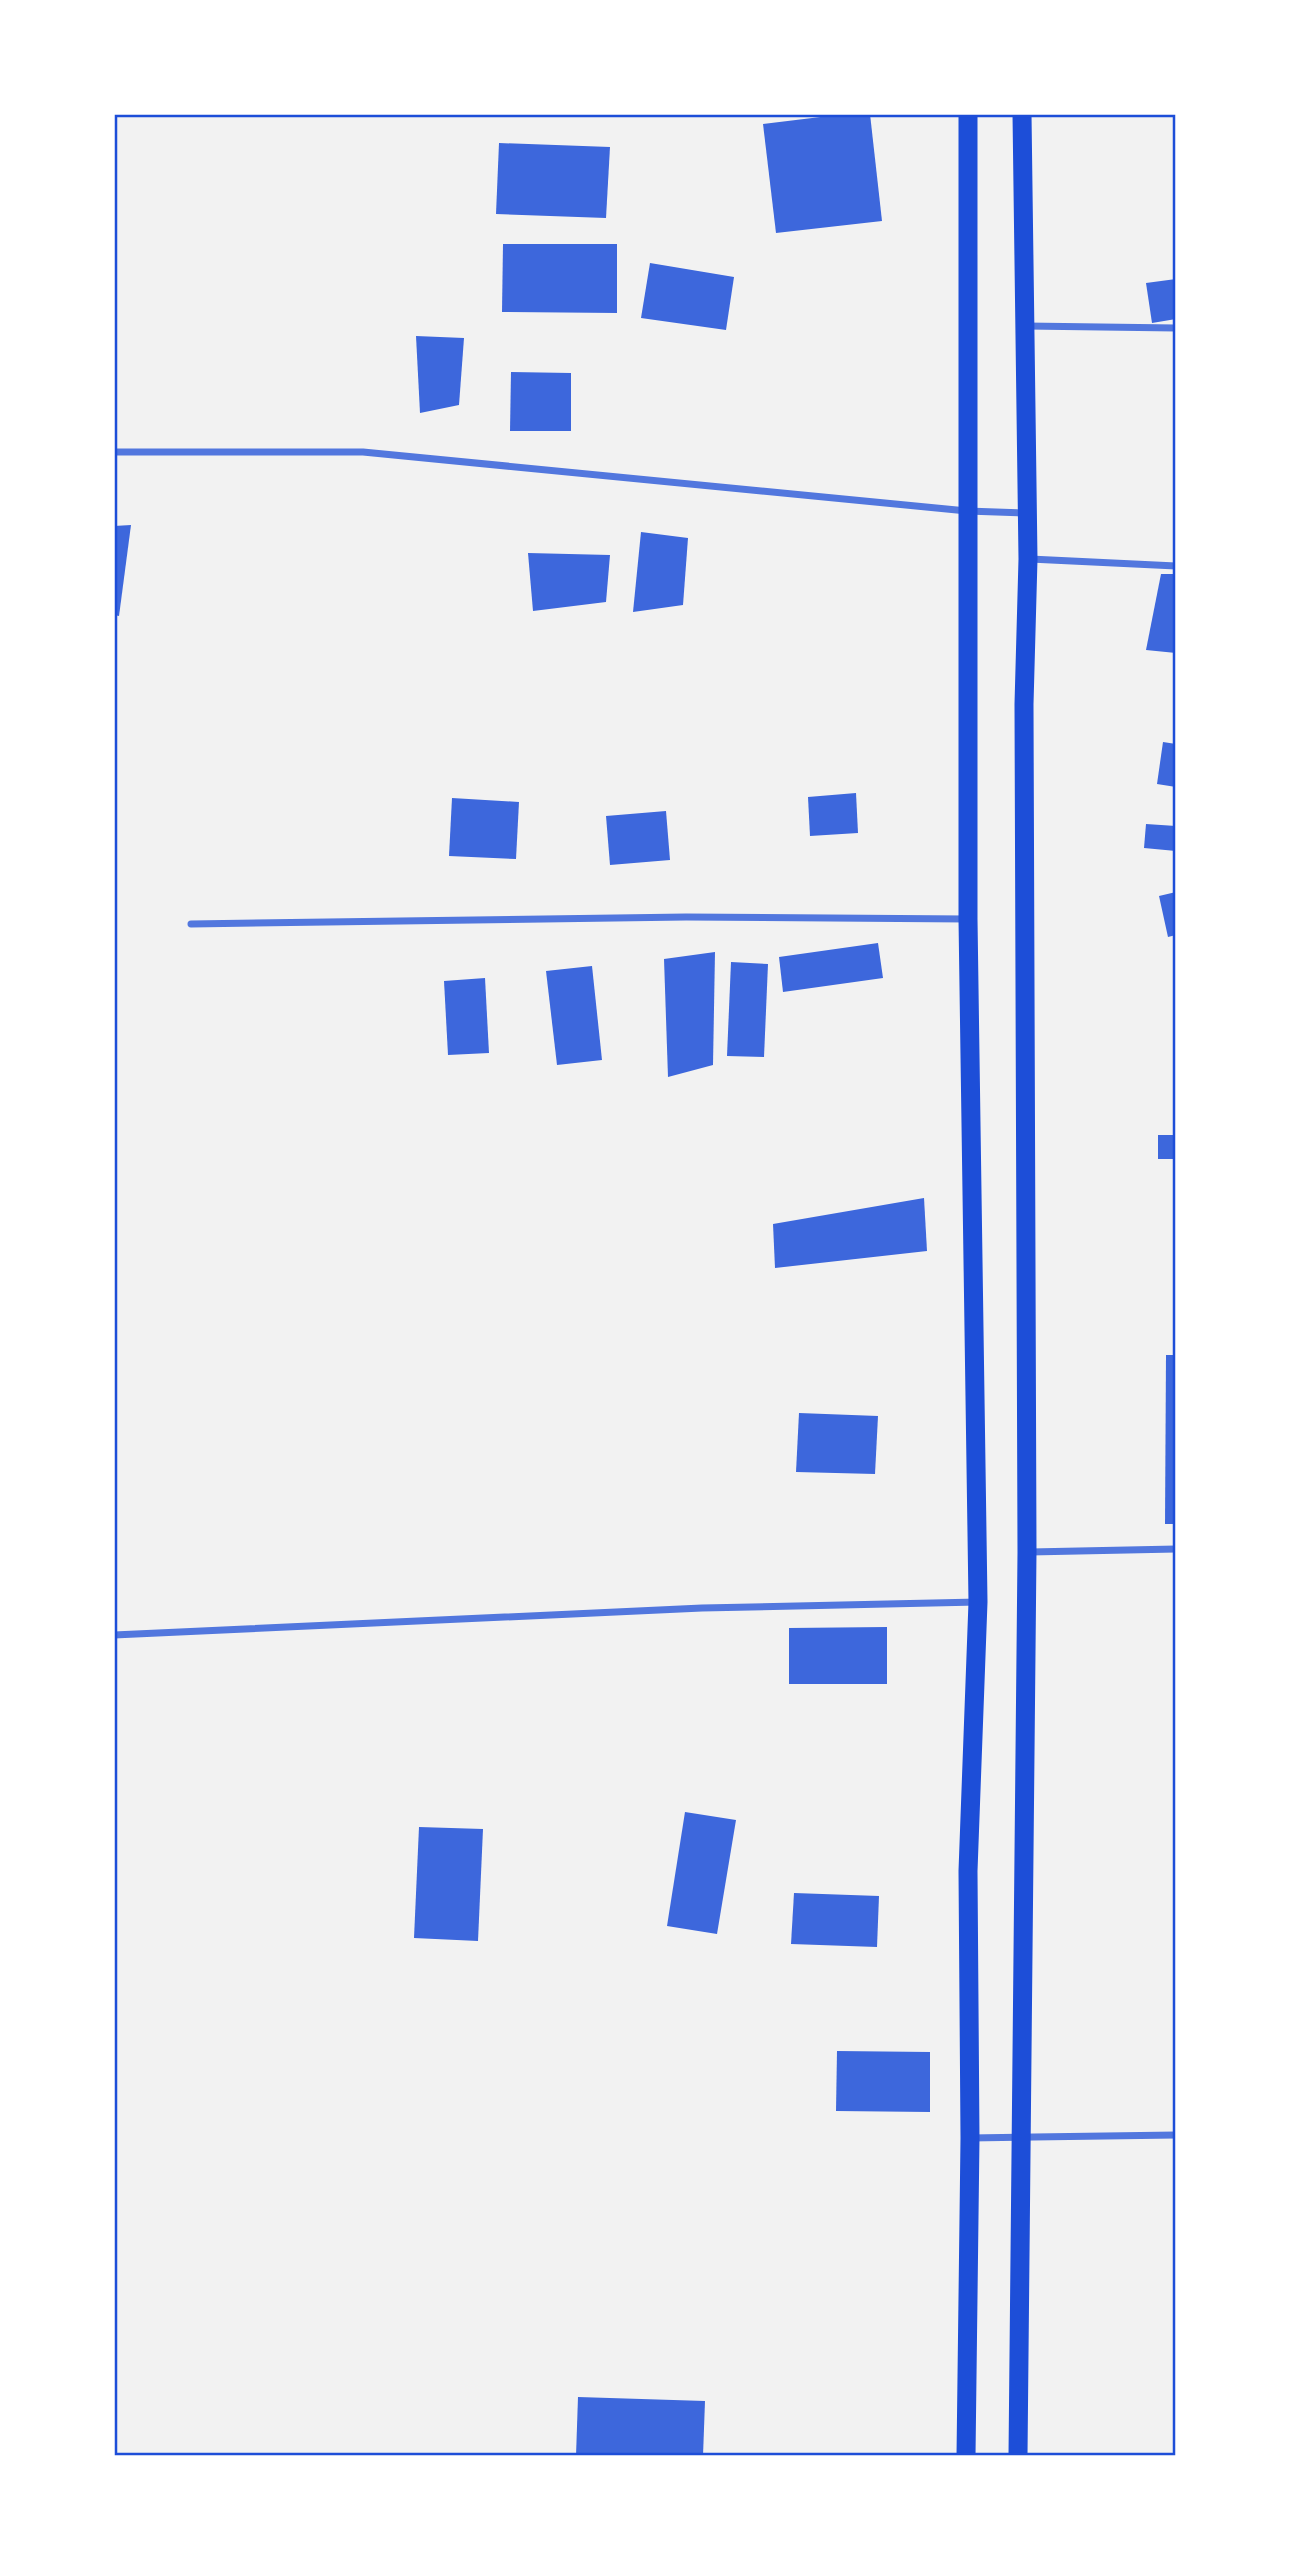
<svg xmlns="http://www.w3.org/2000/svg" width="1290" height="2570" font-family="Cabin,sans-serif">
  <rect width="100%" height="100%" fill="#f2f2f2"/>
  <g fill="#3d67dc">
    <path d="M 845,114 L 870,114 L 882,221 L 776,233 L 763,124 Z"/>
    <path d="M 499,143 L 610,147 L 606,218 L 496,214 Z"/>
    <path d="M 503,244 L 617,244 L 617,313 L 502,312 Z"/>
    <path d="M 650,263 L 734,277 L 726,330 L 641,318 Z"/>
    <path d="M 1176,279 L 1176,319 L 1152,323 L 1146,283 Z"/>
    <path d="M 416,336 L 464,338 L 459,405 L 420,413 Z"/>
    <path d="M 511,372 L 571,373 L 571,431 L 510,431 Z"/>
    <path d="M 131,525 L 119,616 L 114,615 L 114,526 Z"/>
    <path d="M 641,532 L 688,538 L 683,605 L 633,612 Z"/>
    <path d="M 528,553 L 610,555 L 606,602 L 533,611 Z"/>
    <path d="M 1161,574 L 1176,574 L 1176,653 L 1146,650 Z"/>
    <path d="M 1163,742 L 1176,744 L 1176,787 L 1157,784 Z"/>
    <path d="M 856,793 L 858,833 L 810,836 L 808,797 Z"/>
    <path d="M 452,798 L 519,802 L 516,859 L 449,856 Z"/>
    <path d="M 666,811 L 670,860 L 610,865 L 606,816 Z"/>
    <path d="M 1146,824 L 1176,826 L 1176,851 L 1144,848 Z"/>
    <path d="M 1176,892 L 1176,935 L 1168,937 L 1159,896 Z"/>
    <path d="M 878,943 L 883,978 L 783,992 L 779,957 Z"/>
    <path d="M 715,952 L 713,1065 L 668,1077 L 664,959 Z"/>
    <path d="M 731,962 L 768,964 L 764,1057 L 727,1056 Z"/>
    <path d="M 592,966 L 602,1060 L 557,1065 L 546,971 Z"/>
    <path d="M 485,978 L 489,1053 L 448,1055 L 444,981 Z"/>
    <rect x="1158" y="1135" width="18" height="24"/>
    <path d="M 924,1198 L 927,1251 L 775,1268 L 773,1224 Z"/>
    <path d="M 1166,1355 L 1176,1355 L 1176,1524 L 1165,1524 Z"/>
    <path d="M 799,1413 L 878,1416 L 875,1474 L 796,1472 Z"/>
    <path d="M 887,1627 L 887,1684 L 789,1684 L 789,1628 Z"/>
    <path d="M 685,1812 L 736,1820 L 717,1934 L 667,1926 Z"/>
    <path d="M 419,1827 L 483,1829 L 478,1941 L 414,1938 Z"/>
    <path d="M 794,1893 L 879,1896 L 877,1947 L 791,1944 Z"/>
    <path d="M 837,2051 L 930,2052 L 930,2112 L 836,2111 Z"/>
    <path d="M 578,2397 L 705,2401 L 703,2456 L 576,2456 Z"/>
  </g>
  <g fill="none" stroke-linecap="round" stroke-linejoin="round">
    <g stroke="#5277de" stroke-width="7">
      <path d="M 1026,326 L 1176,328"/>
      <path d="M 114,452 L 363,452 L 967,511 L 1027,513"/>
      <path d="M 1030,559 L 1176,566"/>
      <path d="M 191,924 L 686,917 L 967,919"/>
      <path d="M 1030,1552 L 1176,1549"/>
      <path d="M 114,1635 L 702,1608 L 978,1602"/>
      <path d="M 970,2138 L 1176,2135"/>
    </g>
    <g stroke="#1d4ed8" stroke-width="19">
      <path d="M 966,2456 L 970,2138 L 968,1871 L 978,1602 L 968,919 L 968,114"/>
      <path d="M 1018,2456 L 1027,1552 L 1024,704 L 1028,559 L 1022,114"/>
    </g>
  </g>
  <rect width="1290" height="2570" fill="none" stroke="#ffffff" stroke-width="231"/>
  <rect x="116" y="116" width="1058" height="2338" fill="none" stroke="#1d4ed8" stroke-width="2.5"/>
</svg>
